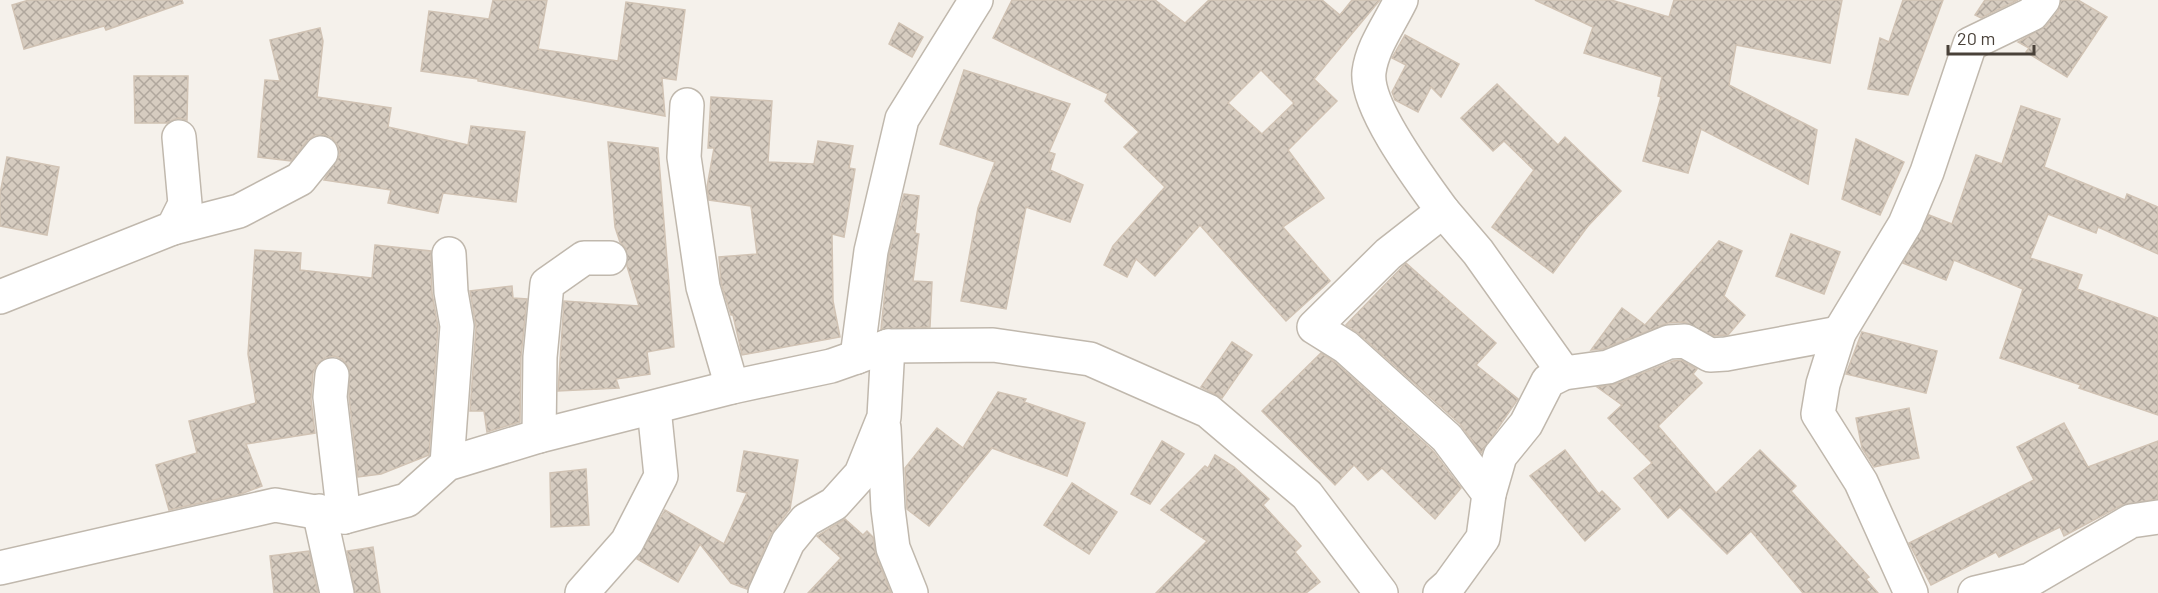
<svg xmlns="http://www.w3.org/2000/svg" width="2158" height="593" font-family="Barlow,sans-serif">
  <defs>
    <pattern id="building-cross-hatch" width="8" height="8" patternUnits="userSpaceOnUse" patternTransform="scale(1.5)"><rect width="8" height="8" fill="#d6ccc0"/><path d="M0 0l8 8M0 8l8-8" fill="none" stroke="#b0a79d"/></pattern>
  </defs>
  <rect width="100%" height="100%" fill="#f5f1eb"/>
  <g fill="url(#building-cross-hatch)" stroke="#d1c3b4" stroke-width="1.5" fill-rule="evenodd">
    <path d="M 29,0 L 182,0 L 183,3 L 106,30 L 104,26 L 24,49 L 12,5 Z"/>
    <path d="M 493,0 L 547,0 L 538,49 L 618,61 L 626,2 L 685,10 L 676,80 L 662,78 L 665,116 L 478,81 L 478,79 L 421,71 L 429,11 L 489,19 Z"/>
    <path d="M 1012,0 L 1155,0 L 1185,23 L 1209,0 L 1322,0 L 1340,15 L 1352,0 L 1380,0 L 1314,79 L 1337,101 L 1288,150 L 1324,198 L 1283,227 L 1330,281 L 1286,321 L 1200,225 L 1155,276 L 1136,259 L 1127,277 L 1104,265 L 1113,246 L 1165,187 L 1124,147 L 1139,132 L 1105,101 L 1108,94 L 993,38 ZM 1261,70 L 1294,103 L 1262,134 L 1228,103 Z"/>
    <path d="M 1535,0 L 1611,0 L 1669,17 L 1674,0 L 1842,0 L 1830,63 L 1736,45 L 1729,85 L 1817,130 L 1808,184 L 1701,129 L 1688,173 L 1643,161 L 1661,97 L 1658,96 L 1662,77 L 1584,53 L 1593,27 Z"/>
    <path d="M 1903,0 L 1943,0 L 1908,95 L 1868,89 L 1880,38 L 1889,42 Z"/>
    <path d="M 1985,0 L 2018,0 L 1981,18 L 1975,15 Z"/>
    <path d="M 2061,0 L 2078,0 L 2107,17 L 2067,77 L 2026,52 L 2029,48 L 2018,42 L 2046,26 L 2058,11 Z"/>
    <path d="M 899,23 L 923,37 L 912,57 L 889,44 Z"/>
    <path d="M 320,28 L 323,41 L 317,97 L 391,108 L 388,127 L 468,145 L 471,126 L 525,132 L 516,202 L 443,193 L 438,213 L 388,203 L 391,190 L 324,180 L 340,155 L 338,146 L 332,138 L 324,135 L 315,135 L 307,141 L 291,161 L 258,157 L 265,80 L 280,81 L 270,40 Z"/>
    <path d="M 1405,35 L 1459,64 L 1441,97 L 1431,87 L 1418,112 L 1395,100 L 1392,92 L 1406,65 L 1392,58 Z"/>
    <path d="M 964,70 L 1070,104 L 1049,152 L 1055,154 L 1050,170 L 1083,185 L 1070,222 L 1026,207 L 1006,309 L 961,301 L 978,208 L 995,162 L 940,144 Z"/>
    <path d="M 134,76 L 188,76 L 187,120 L 178,118 L 167,123 L 135,123 Z"/>
    <path d="M 1497,84 L 1558,145 L 1565,137 L 1621,191 L 1588,226 L 1553,273 L 1492,227 L 1534,170 L 1504,141 L 1493,151 L 1461,118 Z"/>
    <path d="M 711,97 L 772,101 L 768,162 L 814,164 L 818,141 L 853,146 L 849,168 L 855,169 L 844,237 L 832,234 L 833,301 L 840,337 L 742,355 L 733,315 L 731,315 L 721,283 L 719,257 L 757,254 L 751,206 L 709,200 L 707,187 L 714,148 L 708,148 Z"/>
    <path d="M 2021,106 L 2060,119 L 2044,167 L 2125,200 L 2127,194 L 2158,207 L 2158,254 L 2098,227 L 2096,233 L 2048,214 L 2030,258 L 2082,275 L 2077,289 L 2158,318 L 2158,415 L 2079,388 L 2081,385 L 2000,358 L 2023,289 L 1954,260 L 1946,280 L 1903,263 L 1929,215 L 1952,224 L 1976,155 L 2002,164 Z"/>
    <path d="M 1856,139 L 1904,162 L 1880,215 L 1842,199 Z"/>
    <path d="M 608,142 L 658,148 L 674,347 L 647,352 L 650,374 L 616,379 L 619,388 L 558,391 L 564,301 L 639,306 L 627,266 L 626,249 L 620,242 L 615,227 Z"/>
    <path d="M 7,157 L 59,167 L 47,235 L 0,226 L 0,194 Z"/>
    <path d="M 904,194 L 919,196 L 915,233 L 919,234 L 913,281 L 932,282 L 930,327 L 881,329 L 889,254 Z"/>
    <path d="M 1791,234 L 1840,252 L 1824,294 L 1776,276 Z"/>
    <path d="M 1719,241 L 1742,251 L 1724,296 L 1745,315 L 1728,335 L 1714,336 L 1684,322 L 1668,323 L 1603,349 L 1591,350 L 1622,308 L 1645,325 Z"/>
    <path d="M 375,245 L 431,251 L 432,293 L 438,327 L 429,455 L 381,474 L 358,477 L 349,397 L 349,368 L 342,359 L 334,356 L 325,358 L 317,364 L 313,373 L 311,399 L 315,433 L 246,444 L 262,486 L 241,494 L 169,510 L 156,465 L 197,453 L 189,421 L 256,403 L 248,354 L 255,250 L 301,253 L 300,270 L 372,278 Z"/>
    <path d="M 1406,263 L 1496,343 L 1476,365 L 1518,399 L 1481,453 L 1460,424 L 1358,333 L 1346,325 Z"/>
    <path d="M 512,286 L 513,298 L 527,299 L 521,357 L 520,422 L 487,432 L 484,411 L 470,411 L 476,327 L 470,291 Z"/>
    <path d="M 1862,332 L 1937,351 L 1926,393 L 1846,374 Z"/>
    <path d="M 1232,342 L 1252,355 L 1222,398 L 1201,387 Z"/>
    <path d="M 1321,353 L 1335,362 L 1433,451 L 1461,488 L 1435,519 L 1382,468 L 1368,480 L 1354,465 L 1335,485 L 1262,411 Z"/>
    <path d="M 1681,360 L 1697,369 L 1693,374 L 1702,383 L 1658,426 L 1716,493 L 1760,450 L 1796,486 L 1791,491 L 1869,577 L 1866,579 L 1878,593 L 1803,593 L 1751,531 L 1727,554 L 1680,507 L 1668,518 L 1634,478 L 1652,463 L 1608,418 L 1622,405 L 1597,387 L 1615,384 L 1673,361 Z"/>
    <path d="M 998,392 L 1026,399 L 1024,402 L 1085,423 L 1067,476 L 992,448 L 929,526 L 907,509 L 905,468 L 937,428 L 963,448 Z"/>
    <path d="M 1909,408 L 1919,458 L 1874,467 L 1862,448 L 1856,418 Z"/>
    <path d="M 2064,423 L 2088,467 L 2158,441 L 2158,499 L 2122,505 L 2064,536 L 2060,527 L 1999,557 L 1996,552 L 1931,585 L 1909,543 L 2034,480 L 2017,447 Z"/>
    <path d="M 1162,441 L 1184,454 L 1150,504 L 1131,494 Z"/>
    <path d="M 1565,450 L 1599,494 L 1602,491 L 1620,509 L 1585,541 L 1530,476 Z"/>
    <path d="M 744,451 L 798,460 L 790,509 L 771,534 L 747,589 L 731,583 L 700,544 L 678,582 L 637,559 L 665,510 L 724,544 L 747,493 L 737,491 Z"/>
    <path d="M 1215,455 L 1234,467 L 1269,499 L 1263,505 L 1301,546 L 1295,552 L 1320,582 L 1306,593 L 1156,593 L 1207,541 L 1161,510 L 1205,466 L 1208,468 Z"/>
    <path d="M 586,469 L 589,525 L 551,527 L 550,473 Z"/>
    <path d="M 1072,483 L 1117,512 L 1089,554 L 1044,525 Z"/>
    <path d="M 845,519 L 863,535 L 867,531 L 873,537 L 876,555 L 891,593 L 808,593 L 841,558 L 817,536 Z"/>
    <path d="M 373,547 L 380,593 L 355,593 L 347,551 Z"/>
    <path d="M 309,551 L 318,593 L 274,593 L 270,556 Z"/>
  </g>
  <g fill="none" stroke-linecap="round" stroke-linejoin="round">
    <defs>
      <g id="minor">
        <path d="M 1401,0 C 1390,23 1372,47 1369,72 C 1365,107 1422,182 1443,211 L 1388,254 L 1314,327 L 1346,347 L 1447,438 L 1489,494 L 1483,538 L 1449,585 L 1440,593"/>
        <path d="M 687,105 L 684,157 L 703,287 L 732,387"/>
        <path d="M 1443,211 L 1478,252 L 1564,373"/>
        <path d="M 173,228 L 239,211 L 300,179 L 321,153"/>
        <path d="M 0,297 L 173,228 L 185,204 L 179,137"/>
        <path d="M 857,357 L 871,251 L 902,119 L 976,0"/>
        <path d="M 332,375 L 330,397 L 344,517"/>
        <path d="M 884,428 L 888,509 L 893,548 L 911,593"/>
        <path d="M 539,436 L 540,357 L 547,284 L 584,258 L 610,258"/>
        <path d="M 447,464 L 457,326 L 451,292 L 449,254"/>
        <path d="M 1489,494 L 1500,456 L 1526,424 L 1548,381 L 1564,373 L 1608,367 L 1669,342 L 1685,341 L 1710,355 L 1726,354 L 1839,333"/>
        <path d="M 319,511 L 337,593"/>
        <path d="M 0,568 L 275,505 L 344,517 L 407,500 L 447,464 L 539,436 L 732,387 L 831,366 L 888,346 L 993,345 L 1090,359 L 1208,411 L 1307,495 L 1381,593"/>
        <path d="M 582,593 L 627,542 L 661,476 L 654,408"/>
        <path d="M 765,593 L 788,542 L 806,520 L 834,504 L 861,474 L 884,417 L 888,346"/>
        <path d="M 1911,593 L 1861,482 L 1818,414 L 1823,384 L 1839,333 L 1905,224 L 1927,172 L 1970,44 L 2032,14 L 2043,0"/>
        <path d="M 1975,593 L 2030,580 L 2131,521 L 2158,517"/>
      </g>
    </defs>
    <use href="#minor" stroke="#c0b8ad" stroke-width="36"/>
    <use href="#minor" stroke="#fff" stroke-width="33"/>
  </g>
  <path d="M1948 45v9h86v-9" fill="none" stroke="#494139" stroke-width="3"/>
  <text x="1957" y="45" font-size="18" fill="#494139" stroke="#ffffff" stroke-width="4.5" paint-order="stroke">20 m</text>
</svg>
